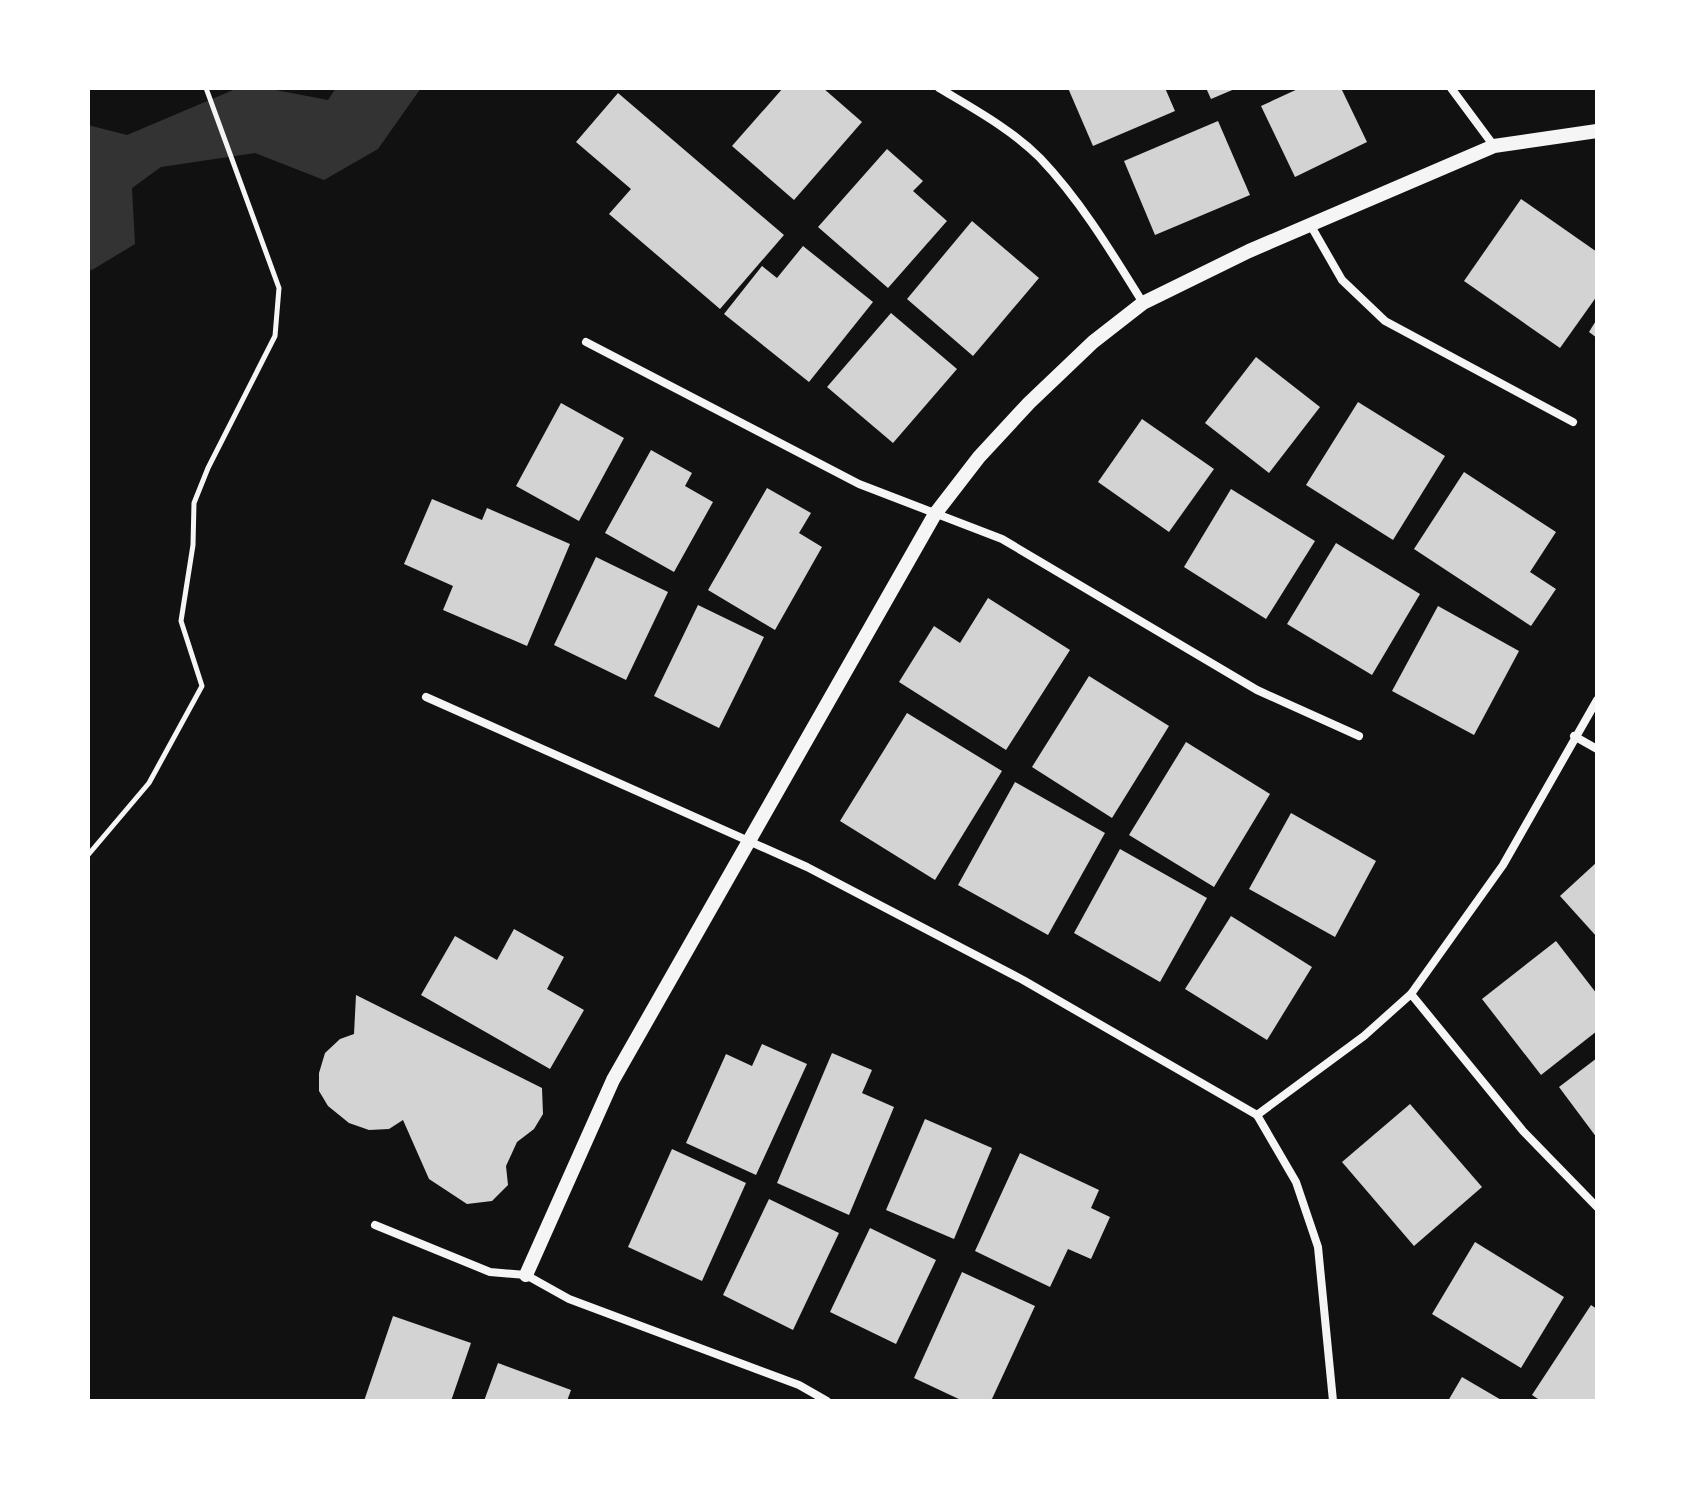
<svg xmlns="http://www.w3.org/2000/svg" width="1685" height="1489" font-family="'Open Sans',sans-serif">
  <rect width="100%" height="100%" fill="#111"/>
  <path fill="#333" d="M 238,88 L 265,88 L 328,100 L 336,88 L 421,88 L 378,149 L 324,180 L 255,153 L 161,167 L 132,188 L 135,244 L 92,270 L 88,269 L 88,125 L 127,135 Z"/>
  <g fill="#d3d3d3">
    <path d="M 783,88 L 823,88 L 862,122 L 794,200 L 732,146 Z"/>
    <path d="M 1068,88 L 1165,88 L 1175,111 L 1093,146 Z"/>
    <path d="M 1206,88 L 1237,88 L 1211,99 Z"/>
    <path d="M 1300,88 L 1341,88 L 1367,142 L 1295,177 L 1261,106 Z"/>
    <path d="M 618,93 L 784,235 L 720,309 L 609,214 L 631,189 L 576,142 Z"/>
    <path d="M 1218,121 L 1250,195 L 1155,235 L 1124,161 Z"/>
    <path d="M 887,149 L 923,181 L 913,191 L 947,221 L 888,288 L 818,227 Z"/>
    <path d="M 1521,199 L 1597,252 L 1597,296 L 1560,348 L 1464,281 Z"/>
    <path d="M 972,221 L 1039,278 L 973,356 L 907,299 Z"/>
    <path d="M 803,246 L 873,302 L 809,382 L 724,314 L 762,266 L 777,278 Z"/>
    <path d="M 891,313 L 957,369 L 893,443 L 827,387 Z"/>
    <path d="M 1597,319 L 1597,338 L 1589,332 Z"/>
    <path d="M 1256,357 L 1320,407 L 1269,473 L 1205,423 Z"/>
    <path d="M 1358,402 L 1445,456 L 1393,540 L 1306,485 Z"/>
    <path d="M 561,403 L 624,438 L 579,521 L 516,486 Z"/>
    <path d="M 1142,419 L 1214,469 L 1169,532 L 1098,482 Z"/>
    <path d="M 651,450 L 692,473 L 685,486 L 713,502 L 674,572 L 605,533 Z"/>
    <path d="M 1464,472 L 1556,532 L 1530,572 L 1556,589 L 1531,626 L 1414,549 Z"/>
    <path d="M 767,488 L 811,513 L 799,533 L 822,547 L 775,630 L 708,590 Z"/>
    <path d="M 1231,489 L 1315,541 L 1266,619 L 1184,567 Z"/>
    <path d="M 432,499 L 482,520 L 487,508 L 570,544 L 527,646 L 443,610 L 453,586 L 404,564 Z"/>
    <path d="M 1336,543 L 1420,594 L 1372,675 L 1287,624 Z"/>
    <path d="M 596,557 L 668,592 L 626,680 L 554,645 Z"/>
    <path d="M 988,598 L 1070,650 L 1006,750 L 899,682 L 934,626 L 960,643 Z"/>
    <path d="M 698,605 L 764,637 L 719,728 L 654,696 Z"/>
    <path d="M 1438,606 L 1519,651 L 1474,735 L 1392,691 Z"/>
    <path d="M 1089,676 L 1169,726 L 1112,818 L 1032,767 Z"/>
    <path d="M 907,713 L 1002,771 L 935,880 L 840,821 Z"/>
    <path d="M 1186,742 L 1270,794 L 1214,887 L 1129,835 Z"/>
    <path d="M 1015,782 L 1105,833 L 1048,935 L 958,885 Z"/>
    <path d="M 1291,813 L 1376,861 L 1335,937 L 1249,889 Z"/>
    <path d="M 1120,849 L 1207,898 L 1160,982 L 1074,933 Z"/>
    <path d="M 1597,862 L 1597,937 L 1560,896 Z"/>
    <path d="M 1231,916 L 1312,967 L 1267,1040 L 1185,989 Z"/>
    <path d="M 514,929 L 564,957 L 547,989 L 584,1010 L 550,1069 L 421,995 L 455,936 L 497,960 Z"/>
    <path d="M 1556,941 L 1597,994 L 1597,1031 L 1541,1075 L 1482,999 Z"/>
    <path d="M 356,995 L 542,1088 L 543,1114 L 534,1129 L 517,1142 L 506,1166 L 508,1185 L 492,1201 L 467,1204 L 429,1179 L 403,1120 L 389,1129 L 369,1130 L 349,1123 L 328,1106 L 319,1091 L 319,1073 L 325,1053 L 340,1039 L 354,1034 Z"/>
    <path d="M 762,1044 L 807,1064 L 756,1175 L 686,1143 L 726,1054 L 752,1066 Z"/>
    <path d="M 832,1053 L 872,1070 L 862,1093 L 894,1107 L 849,1215 L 777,1183 Z"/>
    <path d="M 1597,1058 L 1597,1138 L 1559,1087 Z"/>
    <path d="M 1410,1104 L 1482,1187 L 1414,1246 L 1342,1162 Z"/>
    <path d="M 925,1119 L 992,1148 L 954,1239 L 886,1210 Z"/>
    <path d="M 672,1149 L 746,1183 L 702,1281 L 628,1247 Z"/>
    <path d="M 1020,1153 L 1099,1190 L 1091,1208 L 1110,1217 L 1091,1259 L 1068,1249 L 1050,1287 L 975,1251 Z"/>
    <path d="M 769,1199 L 839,1233 L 793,1330 L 723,1295 Z"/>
    <path d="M 870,1228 L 936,1260 L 896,1344 L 830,1312 Z"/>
    <path d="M 1475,1242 L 1564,1297 L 1521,1368 L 1432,1314 Z"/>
    <path d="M 962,1272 L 1035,1306 L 991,1401 L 963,1401 L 914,1378 Z"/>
    <path d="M 1591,1305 L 1597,1309 L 1597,1401 L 1541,1401 L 1532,1395 Z"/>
    <path d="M 393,1316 L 471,1343 L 451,1401 L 364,1401 Z"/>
    <path d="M 498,1363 L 571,1390 L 567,1401 L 484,1401 Z"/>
    <path d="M 1462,1377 L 1503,1401 L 1448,1401 Z"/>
  </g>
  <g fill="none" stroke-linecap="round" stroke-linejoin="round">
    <path stroke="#f5f5f5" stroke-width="5" d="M 88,855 L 149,783 L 202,686 L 181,621 L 193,545 L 194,503 L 208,468 L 275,336 L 279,288 L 206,88"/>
    <g stroke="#f5f5f5" stroke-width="8">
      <path d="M 939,88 C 974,109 1011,129 1040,158 C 1081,201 1112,253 1143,303"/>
      <path d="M 1451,88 L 1494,146"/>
      <path d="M 1311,226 L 1342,280 L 1385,321 L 1573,422"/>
      <path d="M 586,342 L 859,484 L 1002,539 L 1257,690 L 1359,736"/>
      <path d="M 426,697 L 807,867 L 1023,980 L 1257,1115 L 1296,1182 L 1318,1247 L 1333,1401"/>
      <path d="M 1574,736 L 1597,749"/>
      <path d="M 1411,994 L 1523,1131 L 1597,1207"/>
      <path d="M 1257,1115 L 1364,1036 L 1411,994 L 1503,865 L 1597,700"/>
      <path d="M 375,1225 L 490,1272 L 526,1275 L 569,1299 L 799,1385 L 827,1401"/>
    </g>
    <path stroke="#f5f5f5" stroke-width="14" d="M 526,1275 L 613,1080 L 935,514 L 979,457 L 1029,403 L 1093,342 L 1143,303 L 1249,251 L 1494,146 L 1597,131"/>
  </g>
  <rect width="1685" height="1489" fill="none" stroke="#ffffff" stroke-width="180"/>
</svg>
